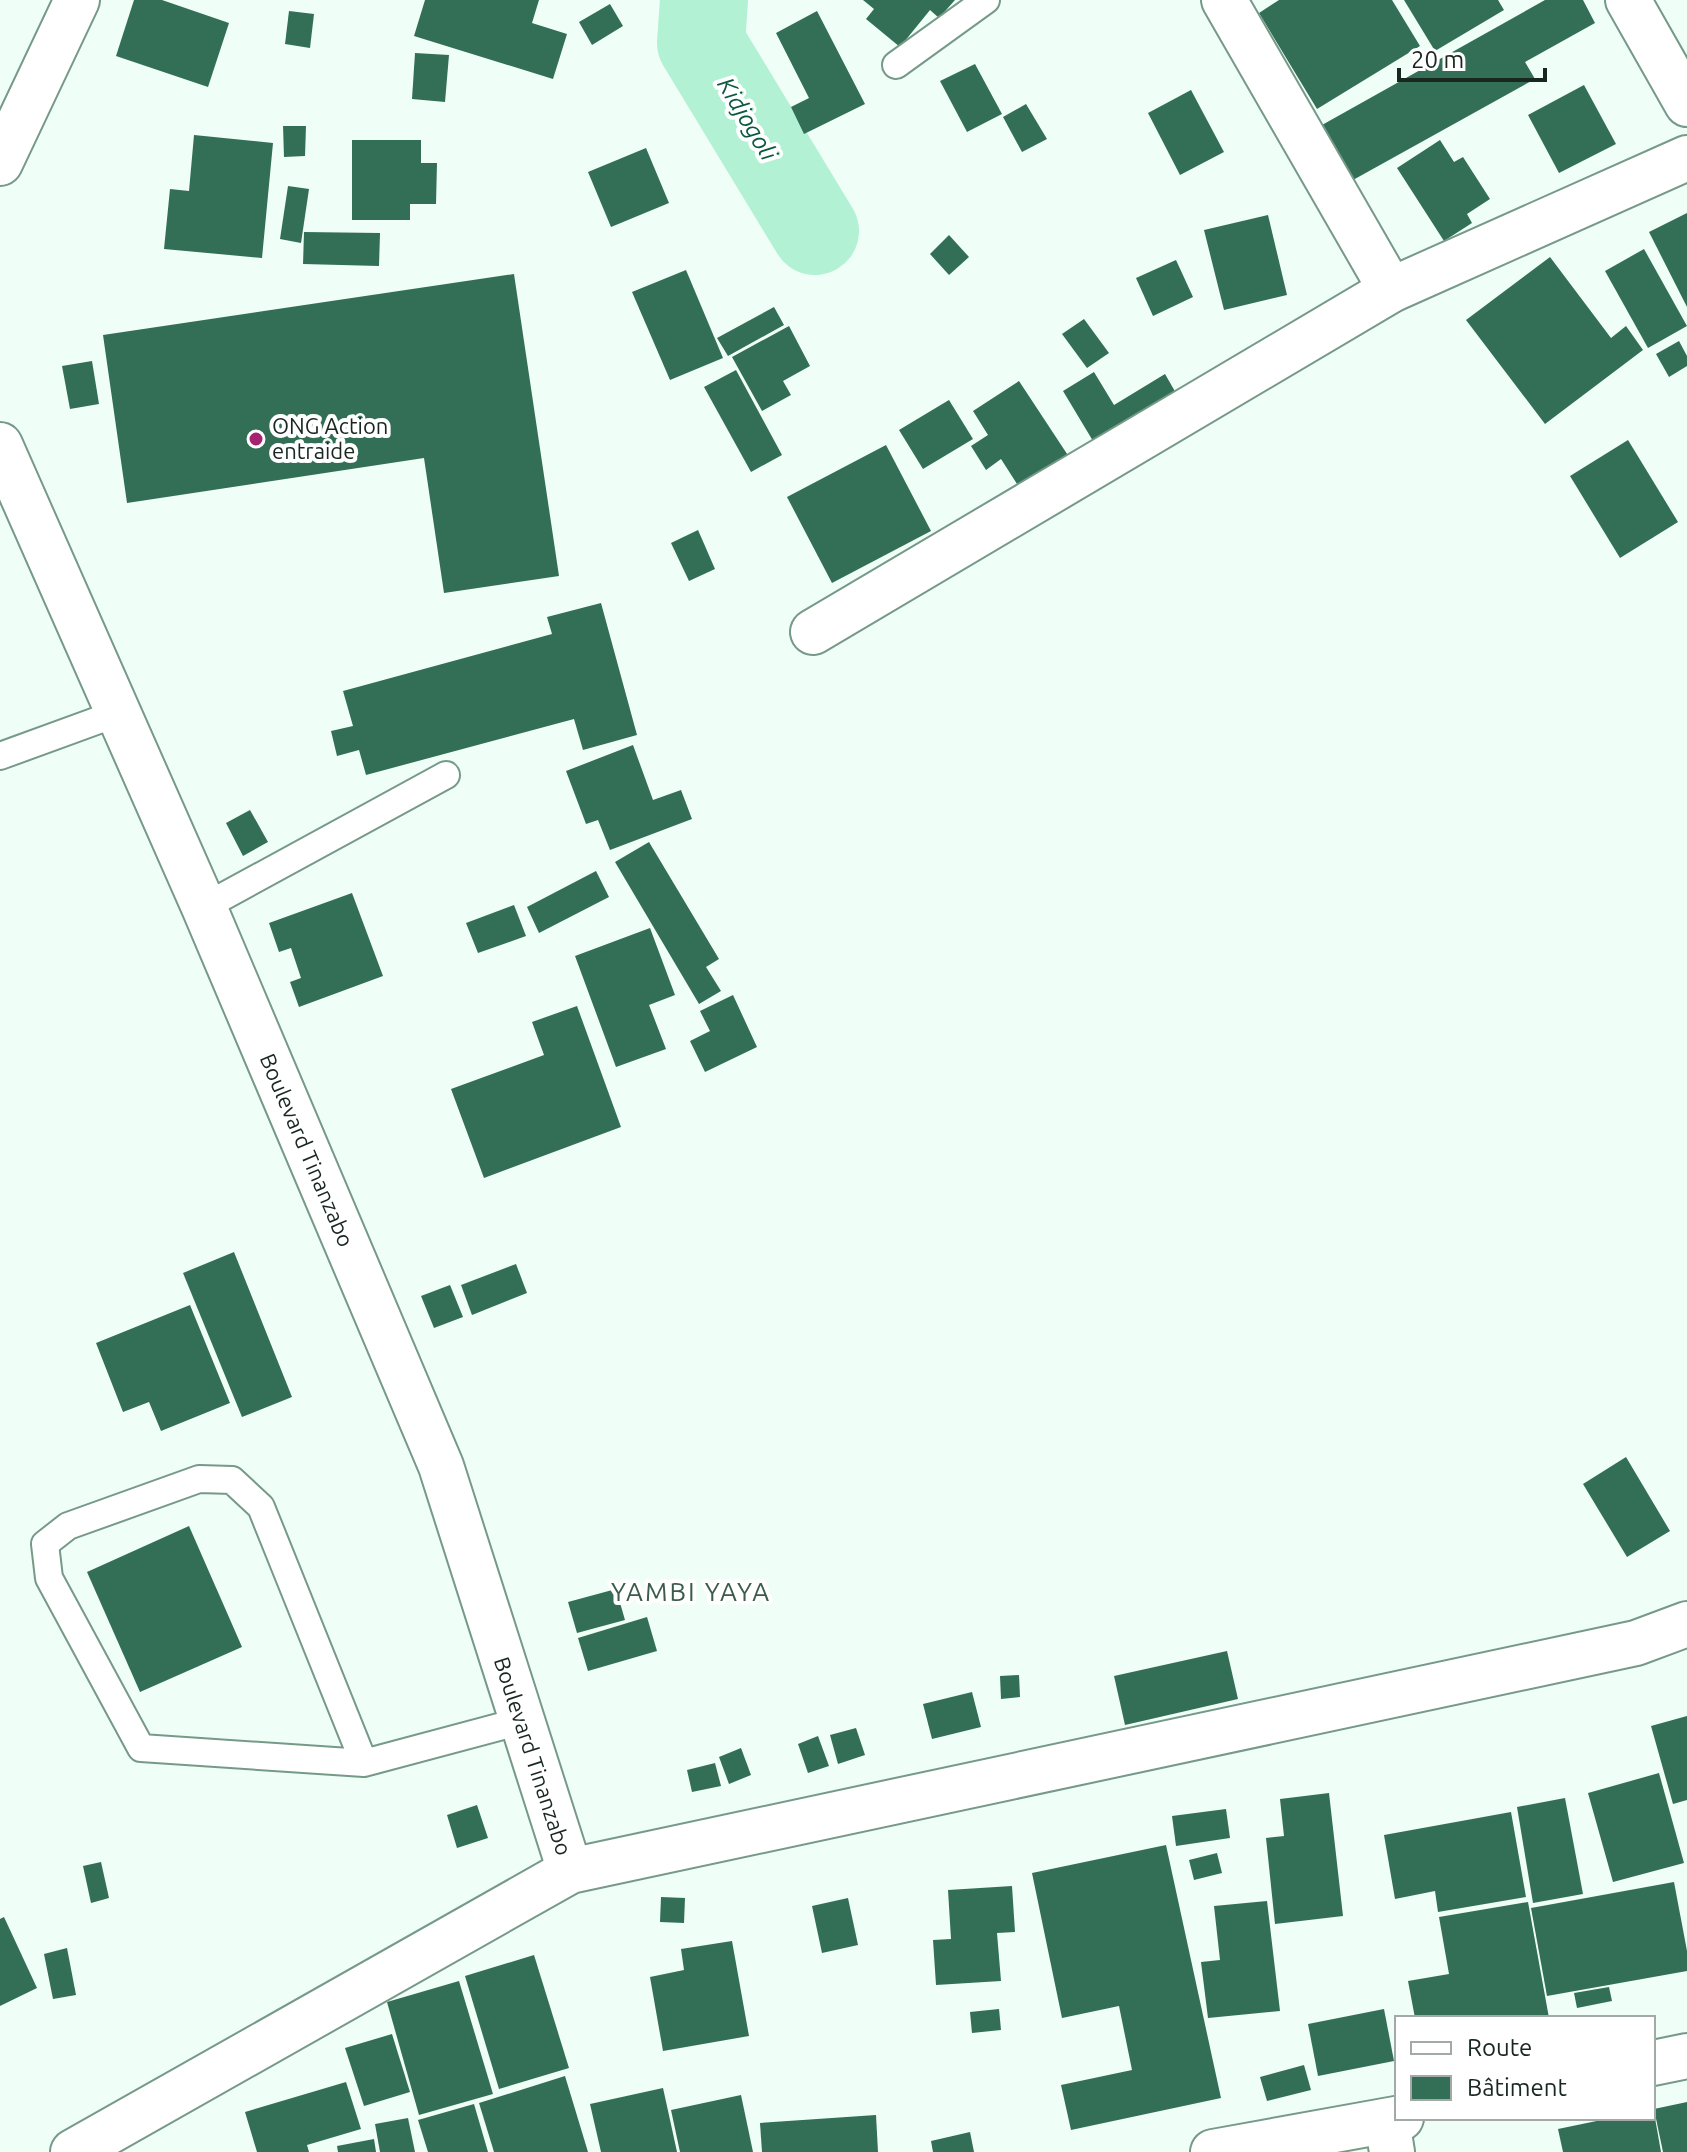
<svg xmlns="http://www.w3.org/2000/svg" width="1687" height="2152" font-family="Ubuntu,sans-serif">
  <rect width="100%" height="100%" fill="#effef7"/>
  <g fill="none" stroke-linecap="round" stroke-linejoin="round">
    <path stroke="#b3f1d4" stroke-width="88" d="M 704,0 L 701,43 L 815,231"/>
  </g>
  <g fill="#336f56">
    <path d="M 134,0 L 162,0 L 229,23 L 208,87 L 116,56 Z"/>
    <path d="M 425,0 L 539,0 L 532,23 L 567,34 L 553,79 L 414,36 Z"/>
    <path d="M 863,0 L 955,0 L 939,18 L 930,10 L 900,47 L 866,19 L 874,9 Z"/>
    <path d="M 1279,0 L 1392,0 L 1420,46 L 1317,109 L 1259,13 Z"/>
    <path d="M 1404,0 L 1498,0 L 1504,10 L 1435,51 Z"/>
    <path d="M 1545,0 L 1583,0 L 1595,23 L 1525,62 L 1535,79 L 1353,180 L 1322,125 Z"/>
    <path d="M 610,4 L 623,26 L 592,45 L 579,22 Z"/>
    <path d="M 289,11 L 314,14 L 310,48 L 285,44 Z"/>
    <path d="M 817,11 L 865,104 L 804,134 L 791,107 L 809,98 L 776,33 Z"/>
    <path d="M 415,53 L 449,55 L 445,102 L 412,99 Z"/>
    <path d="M 975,64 L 1002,114 L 967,132 L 940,81 Z"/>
    <path d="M 1584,85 L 1616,144 L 1559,173 L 1528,115 Z"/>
    <path d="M 1191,90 L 1224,152 L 1180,175 L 1148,113 Z"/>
    <path d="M 1026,104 L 1047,139 L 1022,152 L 1003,117 Z"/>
    <path d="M 283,126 L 306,126 L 305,156 L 284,157 Z"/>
    <path d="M 194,135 L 273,143 L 262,258 L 164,249 L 170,189 L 189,191 Z"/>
    <path d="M 352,140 L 421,140 L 421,163 L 437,163 L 436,204 L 410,204 L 410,220 L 352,220 Z"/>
    <path d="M 1440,140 L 1454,162 L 1463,157 L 1490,199 L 1467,214 L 1472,223 L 1444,241 L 1397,168 Z"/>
    <path d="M 646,148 L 669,203 L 611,227 L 588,172 Z"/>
    <path d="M 288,186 L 309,189 L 301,243 L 280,239 Z"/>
    <path d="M 1687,213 L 1687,307 L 1649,232 Z"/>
    <path d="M 1268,215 L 1287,295 L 1224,310 L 1204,230 Z"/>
    <path d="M 304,232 L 380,233 L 379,266 L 303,264 Z"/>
    <path d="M 949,235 L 969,257 L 949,275 L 930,254 Z"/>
    <path d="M 1644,249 L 1687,326 L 1648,348 L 1605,271 Z"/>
    <path d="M 1550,257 L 1611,338 L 1626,326 L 1643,350 L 1545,424 L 1466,320 Z"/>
    <path d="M 1176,260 L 1193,297 L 1153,316 L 1136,278 Z"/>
    <path d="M 686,270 L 723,358 L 670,380 L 632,292 Z"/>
    <path d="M 514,274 L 559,576 L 444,593 L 424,458 L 127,503 L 103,335 Z"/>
    <path d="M 774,307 L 784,325 L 728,356 L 717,338 Z"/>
    <path d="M 1084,319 L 1109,353 L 1087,368 L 1062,334 Z"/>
    <path d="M 789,326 L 810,366 L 783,381 L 791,395 L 762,411 L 732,357 Z"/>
    <path d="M 1679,341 L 1687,356 L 1687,366 L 1669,377 L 1656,354 Z"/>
    <path d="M 92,361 L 99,404 L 70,409 L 62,366 Z"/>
    <path d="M 736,370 L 782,455 L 751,472 L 704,387 Z"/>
    <path d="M 1094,372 L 1114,405 L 1165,374 L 1184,407 L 1102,456 L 1063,391 Z"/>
    <path d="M 1019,381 L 1073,463 L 1024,495 L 1001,459 L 986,470 L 971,446 L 988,435 L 973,411 Z"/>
    <path d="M 949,400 L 973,439 L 923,469 L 899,430 Z"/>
    <path d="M 1628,440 L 1678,522 L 1620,558 L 1570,476 Z"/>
    <path d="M 886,445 L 931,531 L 832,583 L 787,497 Z"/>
    <path d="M 698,530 L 715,569 L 689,581 L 671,543 Z"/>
    <path d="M 601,603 L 637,735 L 583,750 L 574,719 L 366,775 L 359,750 L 337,756 L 331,731 L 353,726 L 343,691 L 552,634 L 547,617 Z"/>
    <path d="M 633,745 L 653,800 L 681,790 L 692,819 L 610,850 L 598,820 L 586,824 L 566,771 Z"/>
    <path d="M 250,810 L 268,842 L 243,856 L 226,823 Z"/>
    <path d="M 649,842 L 719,959 L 706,967 L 721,991 L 699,1004 L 615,862 Z"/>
    <path d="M 596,871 L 609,897 L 539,933 L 527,907 Z"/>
    <path d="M 352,893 L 383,976 L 299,1007 L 290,982 L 301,978 L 291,948 L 279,952 L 269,923 Z"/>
    <path d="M 514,905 L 526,936 L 478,953 L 466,923 Z"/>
    <path d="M 650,928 L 675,995 L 649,1005 L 666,1049 L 616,1067 L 575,956 Z"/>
    <path d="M 733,995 L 757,1047 L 705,1072 L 690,1041 L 710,1031 L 700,1011 Z"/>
    <path d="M 577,1006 L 621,1127 L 484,1178 L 451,1089 L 544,1055 L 532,1022 Z"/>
    <path d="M 234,1252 L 292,1397 L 242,1417 L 183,1273 Z"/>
    <path d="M 516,1264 L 527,1293 L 472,1315 L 461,1285 Z"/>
    <path d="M 450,1285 L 463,1317 L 434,1328 L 421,1296 Z"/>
    <path d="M 190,1305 L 230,1403 L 161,1431 L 149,1402 L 123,1412 L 96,1343 Z"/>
    <path d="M 1626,1457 L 1670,1531 L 1627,1557 L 1583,1484 Z"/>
    <path d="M 189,1526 L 242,1647 L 140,1692 L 87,1572 Z"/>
    <path d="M 616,1589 L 625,1620 L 577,1633 L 568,1602 Z"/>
    <path d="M 647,1617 L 657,1651 L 588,1671 L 578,1638 Z"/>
    <path d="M 1227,1651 L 1238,1699 L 1125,1725 L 1114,1676 Z"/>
    <path d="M 1019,1675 L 1020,1697 L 1001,1699 L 1000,1676 Z"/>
    <path d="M 972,1692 L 981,1727 L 932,1739 L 923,1704 Z"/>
    <path d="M 1687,1716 L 1687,1800 L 1673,1804 L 1651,1726 Z"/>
    <path d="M 856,1728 L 865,1755 L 838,1764 L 830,1735 Z"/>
    <path d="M 818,1736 L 829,1766 L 808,1773 L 798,1744 Z"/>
    <path d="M 741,1748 L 751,1775 L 729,1784 L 719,1757 Z"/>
    <path d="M 715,1763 L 721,1786 L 692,1792 L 687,1770 Z"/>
    <path d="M 1659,1773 L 1684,1863 L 1613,1882 L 1588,1793 Z"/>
    <path d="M 1329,1793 L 1343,1916 L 1275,1924 L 1266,1838 L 1284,1836 L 1280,1799 Z"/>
    <path d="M 1565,1798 L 1583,1894 L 1533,1903 L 1517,1807 Z"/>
    <path d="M 477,1805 L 488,1838 L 457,1848 L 447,1815 Z"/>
    <path d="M 1226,1809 L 1230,1838 L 1176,1846 L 1172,1816 Z"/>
    <path d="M 1511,1812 L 1526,1897 L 1438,1912 L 1435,1891 L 1395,1899 L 1384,1835 Z"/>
    <path d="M 1166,1845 L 1221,2098 L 1071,2130 L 1061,2085 L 1132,2070 L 1119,2006 L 1062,2018 L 1032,1873 Z"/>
    <path d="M 1217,1853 L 1222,1873 L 1194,1880 L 1189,1860 Z"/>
    <path d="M 101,1862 L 109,1898 L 91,1903 L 83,1866 Z"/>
    <path d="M 1674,1882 L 1687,1951 L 1687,1971 L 1547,1996 L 1531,1908 Z"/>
    <path d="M 1012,1886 L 1015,1932 L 997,1933 L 1001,1981 L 936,1985 L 933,1940 L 951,1939 L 948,1890 Z"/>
    <path d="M 661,1897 L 685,1898 L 684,1923 L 660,1922 Z"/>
    <path d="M 848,1898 L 858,1945 L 822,1953 L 812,1906 Z"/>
    <path d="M 1267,1901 L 1280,2011 L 1208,2018 L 1201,1962 L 1220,1960 L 1214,1906 Z"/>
    <path d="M 1528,1902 L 1549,2018 L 1415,2018 L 1408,1981 L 1449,1974 L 1439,1917 Z"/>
    <path d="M 4,1917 L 37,1988 L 0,2006 L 0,1919 Z"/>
    <path d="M 732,1941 L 749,2036 L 663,2051 L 650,1977 L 684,1970 L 681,1949 Z"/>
    <path d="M 67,1948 L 76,1995 L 53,1999 L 44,1954 Z"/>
    <path d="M 534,1955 L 569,2068 L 499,2089 L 465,1976 Z"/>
    <path d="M 459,1981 L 493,2094 L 419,2115 L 387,2002 Z"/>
    <path d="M 1609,1987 L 1612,2001 L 1577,2008 L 1574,1993 Z"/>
    <path d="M 999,2009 L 1001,2030 L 972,2033 L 970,2012 Z"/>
    <path d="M 1384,2009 L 1394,2061 L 1318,2076 L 1308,2024 Z"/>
    <path d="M 392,2034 L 410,2092 L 364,2106 L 345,2048 Z"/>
    <path d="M 1304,2065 L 1311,2090 L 1267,2101 L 1260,2077 Z"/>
    <path d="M 565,2076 L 588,2152 L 494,2152 L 479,2103 Z"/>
    <path d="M 346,2082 L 361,2129 L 307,2145 L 309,2152 L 257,2152 L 245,2112 Z"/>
    <path d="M 663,2088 L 677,2152 L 601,2152 L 590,2104 Z"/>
    <path d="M 741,2095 L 753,2152 L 680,2152 L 671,2110 Z"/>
    <path d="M 1687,2102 L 1687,2152 L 1663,2152 L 1654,2109 Z"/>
    <path d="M 474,2104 L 488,2152 L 428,2152 L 418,2120 Z"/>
    <path d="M 876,2115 L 878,2152 L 762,2152 L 760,2123 Z"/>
    <path d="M 408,2118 L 415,2152 L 380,2152 L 375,2124 Z"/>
    <path d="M 1611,2118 L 1655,2118 L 1661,2152 L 1563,2152 L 1558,2129 Z"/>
    <path d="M 970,2132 L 974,2152 L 933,2152 L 931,2141 Z"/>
    <path d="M 374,2139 L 376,2152 L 338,2152 L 337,2146 Z"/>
  </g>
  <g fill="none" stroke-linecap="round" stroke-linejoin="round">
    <defs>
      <g id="service">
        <path d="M 896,65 L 986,0"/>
        <path d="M 0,756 L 118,713"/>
        <path d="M 204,907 L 446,775"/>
        <path d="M 364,1763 L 261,1507 L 232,1480 L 199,1479 L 68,1526 L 45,1544 L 49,1578 L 141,1748 L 364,1763 L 521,1721"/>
      </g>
      <g id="minor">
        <path d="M 1224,0 L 1391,290"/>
        <path d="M 1628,0 L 1687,104"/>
        <path d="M 813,632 L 1391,290 L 1687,158"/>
        <path d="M 1387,2121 L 1392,2152"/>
      </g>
      <g id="tertiary">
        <path d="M 0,163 L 77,0"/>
        <path d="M 0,445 L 204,907 L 441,1466 L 570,1871"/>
        <path d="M 1653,2063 L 1687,2056"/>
        <path d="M 1213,2152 L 1401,2118"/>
      </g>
      <path id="primary" d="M 73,2152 L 570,1871 L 1636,1643 L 1687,1624"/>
    </defs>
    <use href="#service" stroke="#769988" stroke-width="30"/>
    <use href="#minor" stroke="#769988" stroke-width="48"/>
    <use href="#tertiary" stroke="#769988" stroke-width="48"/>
    <use href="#primary" stroke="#769988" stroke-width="48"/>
    <use href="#service" stroke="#fff" stroke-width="26"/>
    <use href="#minor" stroke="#fff" stroke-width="44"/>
    <use href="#tertiary" stroke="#fff" stroke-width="44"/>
    <use href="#primary" stroke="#fff" stroke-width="44"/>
  </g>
  <circle fill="#a52371" stroke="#fff" stroke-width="3" cx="256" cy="439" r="8"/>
  <g text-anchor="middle" stroke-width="8" stroke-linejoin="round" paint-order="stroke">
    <g font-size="22" fill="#192721" stroke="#fff" text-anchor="start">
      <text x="272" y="434">ONG Action<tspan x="272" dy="25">entraide</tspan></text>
    </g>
    <g font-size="22" fill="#192721" stroke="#fff">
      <text transform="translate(307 1150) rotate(67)" y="8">Boulevard Tinanzabo</text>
      <text transform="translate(533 1756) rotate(72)" y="8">Boulevard Tinanzabo</text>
    </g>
    <g font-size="24" font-style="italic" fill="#09593f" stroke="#fff">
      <text transform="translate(747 119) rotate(59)" y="8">Kidjogoli</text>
    </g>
    <g font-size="26" letter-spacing="2" fill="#3b5b4c" stroke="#fff">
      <text x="691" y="1601">YAMBI YAYA</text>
    </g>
  </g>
  <rect x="1395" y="2016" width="260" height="104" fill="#ffffff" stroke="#a3a9a6" stroke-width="2"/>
  <rect x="1411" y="2042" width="40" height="12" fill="#ffffff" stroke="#a3a9a6" stroke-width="2"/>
  <text x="1467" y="2056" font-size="24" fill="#192721">Route</text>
  <rect x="1411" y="2076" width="40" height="24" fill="#336f56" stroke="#a3a9a6" stroke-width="2"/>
  <text x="1467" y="2096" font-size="24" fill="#192721">Bâtiment</text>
  <path d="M1399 68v12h146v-12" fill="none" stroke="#192721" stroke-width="4"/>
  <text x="1411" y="68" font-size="24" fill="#192721" stroke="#ffffff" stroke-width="6" paint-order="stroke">20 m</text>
</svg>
